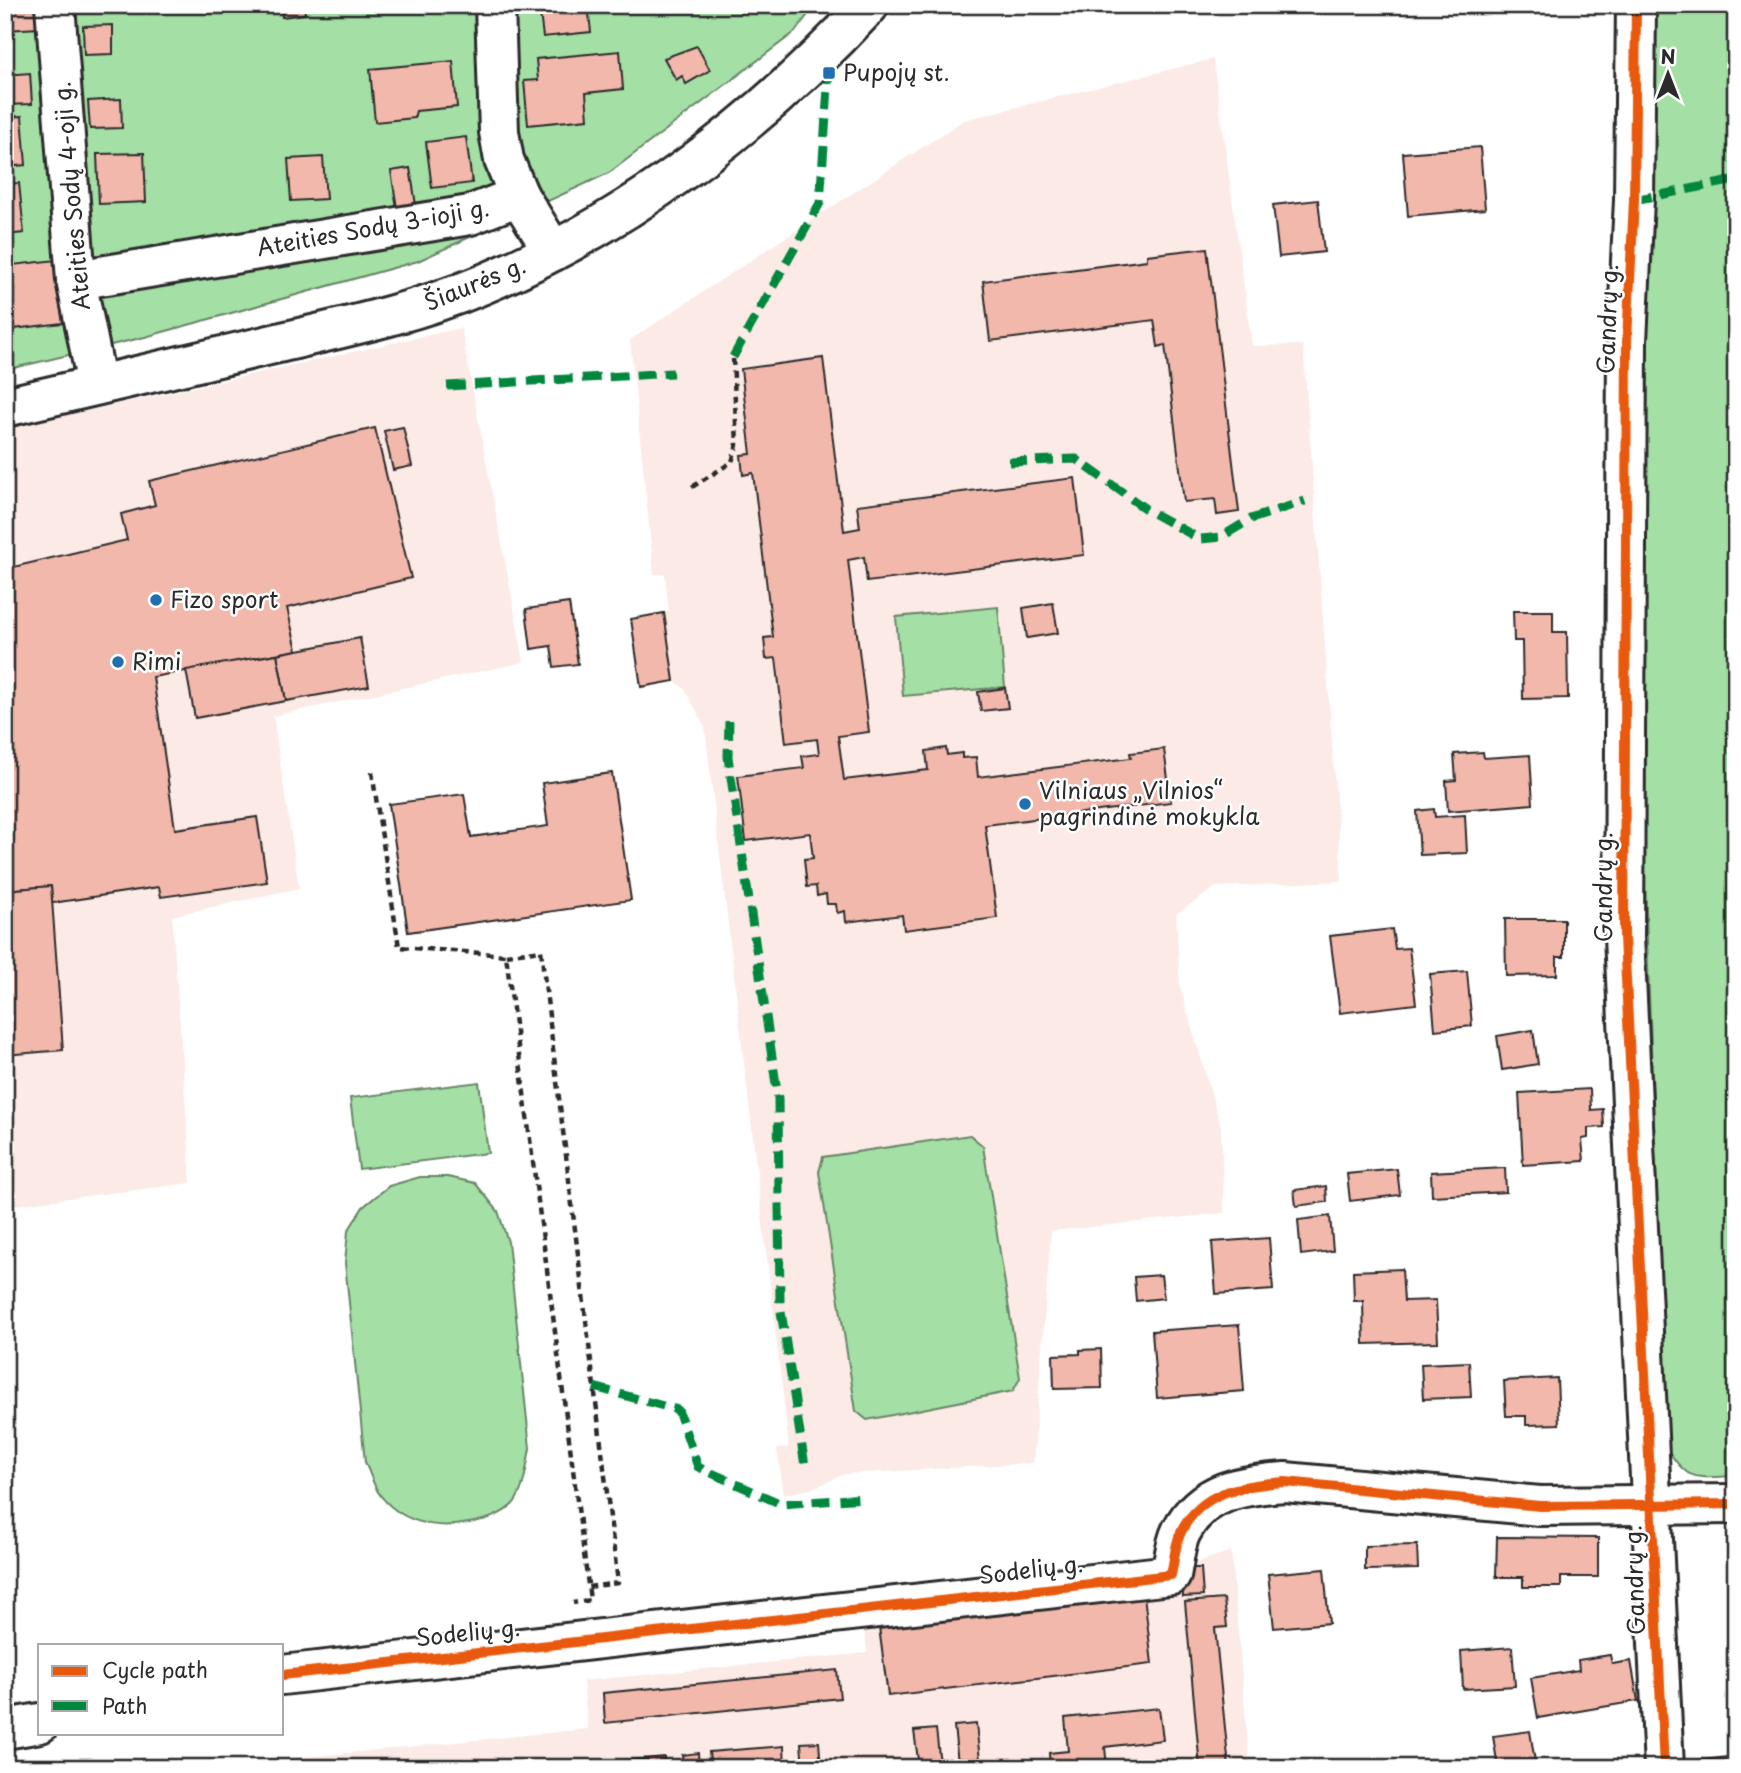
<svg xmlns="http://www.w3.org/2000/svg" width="1741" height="1773" font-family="'Playpen Sans',sans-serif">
  <rect width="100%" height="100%" fill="#fff"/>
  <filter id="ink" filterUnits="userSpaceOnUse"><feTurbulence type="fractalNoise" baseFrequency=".0143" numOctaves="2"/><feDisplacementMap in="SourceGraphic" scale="14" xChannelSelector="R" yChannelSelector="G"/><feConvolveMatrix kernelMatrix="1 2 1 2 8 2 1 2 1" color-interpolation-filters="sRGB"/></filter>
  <g filter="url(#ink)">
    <g fill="#fbeae6">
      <path d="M 1213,59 L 1252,346 L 1303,345 L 1342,881 L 1216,887 L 1176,914 L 1180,987 L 1221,1127 L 1224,1213 L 1051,1231 L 1033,1463 L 845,1474 L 811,1489 L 784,1494 L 777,1449 L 789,1447 L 705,727 L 685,689 L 674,681 L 641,687 L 631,619 L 669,611 L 665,574 L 654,574 L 630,340 L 964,120 Z"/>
      <path d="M 461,328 L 524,662 L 273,716 L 299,888 L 172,916 L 191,1183 L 5,1206 L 5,429 Z"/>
      <path d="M 1231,1551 L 1250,1768 L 197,1768 L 588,1729 L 583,1681 L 867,1653 L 863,1615 L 1127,1586 Z"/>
    </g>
    <g fill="#a4dfa5" stroke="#688568" stroke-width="2">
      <path d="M 5,5 L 815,5 L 795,32 L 609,173 L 418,261 L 145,337 L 5,370 Z"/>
      <path d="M 1642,5 L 1736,5 L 1736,1476 C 1695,1477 1689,1484 1666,1447 L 1640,753 Z"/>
      <path d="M 998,607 L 1005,687 L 903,696 L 896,617 Z"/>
      <path d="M 479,1082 L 488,1153 L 359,1169 L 350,1098 Z"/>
      <path d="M 970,1135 L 983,1146 L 1020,1378 L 1013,1391 L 867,1420 L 856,1411 L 819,1172 L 823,1157 Z"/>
      <path d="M 420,1177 L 448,1177 L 475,1183 L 498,1211 L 508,1242 L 530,1448 C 527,1464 524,1492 513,1504 C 501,1516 485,1520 469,1523 C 434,1530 399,1522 378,1492 C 373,1483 369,1471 365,1462 L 345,1263 L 348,1231 L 363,1207 L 389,1186 Z"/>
    </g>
    <g fill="#f2b8ac" stroke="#2b2b2b" stroke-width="2">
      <path d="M 5,5 L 38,5 L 39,28 L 5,30 Z"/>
      <path d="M 281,5 L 304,5 L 305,14 L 282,17 Z"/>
      <path d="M 539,5 L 588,5 L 591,32 L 543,37 Z"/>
      <path d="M 113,25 L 113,54 L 84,55 L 83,26 Z"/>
      <path d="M 697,46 L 710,70 L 686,84 L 682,76 L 676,80 L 664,58 Z"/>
      <path d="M 620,51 L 623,89 L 586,93 L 588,119 L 528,125 L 524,81 L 538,80 L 536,59 Z"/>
      <path d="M 453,61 L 457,107 L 416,111 L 414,118 L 375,122 L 370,69 Z"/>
      <path d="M 30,73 L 32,104 L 5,105 L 5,75 Z"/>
      <path d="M 121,99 L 122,128 L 90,129 L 88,101 Z"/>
      <path d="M 22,116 L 26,165 L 5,167 L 5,117 Z"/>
      <path d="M 466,137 L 472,183 L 432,188 L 426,142 Z"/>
      <path d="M 1480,147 L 1485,209 L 1408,216 L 1403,153 Z"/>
      <path d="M 144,153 L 146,202 L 99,204 L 97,154 Z"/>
      <path d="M 323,157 L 326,199 L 291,201 L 288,159 Z"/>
      <path d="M 410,168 L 416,205 L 397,208 L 391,171 Z"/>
      <path d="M 19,183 L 24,233 L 5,235 L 5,184 Z"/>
      <path d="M 1318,200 L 1324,252 L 1279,257 L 1273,205 Z"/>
      <path d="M 1207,248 L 1239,512 L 1217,515 L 1215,499 L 1184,502 L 1165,345 L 1158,347 L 1154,320 L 990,341 L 983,281 L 1147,260 L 1147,255 Z"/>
      <path d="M 11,251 L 13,265 L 56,260 L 63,323 L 5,330 L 5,252 Z"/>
      <path d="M 823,358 L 844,531 L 860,528 L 857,505 L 1075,478 L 1084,555 L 867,582 L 864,557 L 848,560 L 869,732 L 838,736 L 844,780 L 928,770 L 926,751 L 946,748 L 947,755 L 962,753 L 962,758 L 976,757 L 978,777 L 1131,758 L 1130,753 L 1164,749 L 1171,802 L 985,825 L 997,918 L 904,930 L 902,915 L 846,922 L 845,911 L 837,913 L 836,904 L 827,904 L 826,894 L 817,896 L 816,886 L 807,887 L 804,859 L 813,858 L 810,833 L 746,841 L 738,776 L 804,768 L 802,756 L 819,754 L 817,739 L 786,743 L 776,658 L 766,659 L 764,638 L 773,637 L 753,473 L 743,475 L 741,455 L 751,454 L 741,369 Z"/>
      <path d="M 403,427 L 412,466 L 393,470 L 384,431 Z"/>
      <path d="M 375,428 L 411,578 L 287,608 L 297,650 L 153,677 L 175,829 L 257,817 L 267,882 L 161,897 L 159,887 L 52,903 L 51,886 L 5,890 L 5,569 L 127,540 L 121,514 L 155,505 L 149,481 Z"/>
      <path d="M 569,603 L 578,664 L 554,667 L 551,646 L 531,649 L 526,609 Z"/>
      <path d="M 1053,603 L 1058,633 L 1027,638 L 1023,608 Z"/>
      <path d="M 1513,611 L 1553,611 L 1553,632 L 1567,632 L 1568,698 L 1523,699 L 1522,641 L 1514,641 Z"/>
      <path d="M 664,613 L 674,681 L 641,687 L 631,619 Z"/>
      <path d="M 360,638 L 369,686 L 286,701 L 277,654 Z"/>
      <path d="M 277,654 L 286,701 L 195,718 L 186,670 Z"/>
      <path d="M 1005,688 L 1008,708 L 981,711 L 978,692 Z"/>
      <path d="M 1483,752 L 1484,758 L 1530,755 L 1533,804 L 1448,811 L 1446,781 L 1456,780 L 1454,754 Z"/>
      <path d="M 612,773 L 631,900 L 408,932 L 389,804 L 464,794 L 471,837 L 548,826 L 542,783 Z"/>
      <path d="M 1434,809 L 1435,817 L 1465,815 L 1467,853 L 1420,855 L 1417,811 Z"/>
      <path d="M 51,886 L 63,1050 L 5,1055 L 5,890 Z"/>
      <path d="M 1505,919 L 1564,919 L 1564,957 L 1557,957 L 1557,975 L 1506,976 Z"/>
      <path d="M 1392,929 L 1395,949 L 1409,948 L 1416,1004 L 1340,1013 L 1330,936 Z"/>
      <path d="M 1467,971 L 1472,1026 L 1435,1030 L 1430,974 Z"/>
      <path d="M 1533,1030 L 1538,1064 L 1502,1070 L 1497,1036 Z"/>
      <path d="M 1590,1089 L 1591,1110 L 1603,1109 L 1604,1127 L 1588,1128 L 1588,1138 L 1582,1139 L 1584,1161 L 1523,1165 L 1519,1093 Z"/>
      <path d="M 1505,1168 L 1506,1192 L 1432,1196 L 1431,1172 Z"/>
      <path d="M 1397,1169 L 1400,1195 L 1350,1201 L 1347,1174 Z"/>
      <path d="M 1326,1186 L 1327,1202 L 1296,1206 L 1294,1190 Z"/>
      <path d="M 1330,1216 L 1333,1251 L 1301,1255 L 1298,1220 Z"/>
      <path d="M 1269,1238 L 1273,1290 L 1216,1294 L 1212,1242 Z"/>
      <path d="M 1402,1269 L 1404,1301 L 1436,1300 L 1438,1342 L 1364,1344 L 1363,1301 L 1354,1301 L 1353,1271 Z"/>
      <path d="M 1161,1275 L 1164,1298 L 1136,1301 L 1134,1277 Z"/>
      <path d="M 1239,1325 L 1244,1391 L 1157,1398 L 1152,1331 Z"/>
      <path d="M 1101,1349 L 1102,1388 L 1054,1389 L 1053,1355 L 1080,1354 L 1080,1350 Z"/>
      <path d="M 1469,1362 L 1471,1397 L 1423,1399 L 1421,1364 Z"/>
      <path d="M 1557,1378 L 1559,1424 L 1526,1425 L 1526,1416 L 1506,1416 L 1504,1381 Z"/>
      <path d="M 1497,1537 L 1598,1538 L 1598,1577 L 1561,1577 L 1561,1587 L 1523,1587 L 1523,1577 L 1496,1577 Z"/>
      <path d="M 1417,1545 L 1418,1569 L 1365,1570 L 1365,1546 Z"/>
      <path d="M 1182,1568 L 1201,1568 L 1203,1596 L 1183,1597 Z"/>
      <path d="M 1324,1569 L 1329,1623 L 1274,1628 L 1268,1574 Z"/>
      <path d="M 1144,1595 L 1152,1664 L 888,1696 L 879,1627 Z"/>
      <path d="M 1224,1599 L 1227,1627 L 1215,1628 L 1229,1768 L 1200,1768 L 1185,1602 Z"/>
      <path d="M 1512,1647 L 1515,1686 L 1463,1689 L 1461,1651 Z"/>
      <path d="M 1610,1655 L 1612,1664 L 1631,1661 L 1638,1701 L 1538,1718 L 1531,1678 L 1579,1670 L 1578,1660 Z"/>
      <path d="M 837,1670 L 840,1698 L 605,1723 L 603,1693 Z"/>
      <path d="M 1159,1708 L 1163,1740 L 1105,1747 L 1107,1768 L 1050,1768 L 1049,1753 L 1068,1751 L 1065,1718 Z"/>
      <path d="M 976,1724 L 980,1760 L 958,1763 L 954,1726 Z"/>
      <path d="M 936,1729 L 940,1764 L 919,1767 L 914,1731 Z"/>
      <path d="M 1530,1731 L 1536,1768 L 1498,1768 L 1493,1736 Z"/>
      <path d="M 819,1742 L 821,1768 L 803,1768 L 801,1743 Z"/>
      <path d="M 784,1746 L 785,1768 L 711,1768 L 709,1752 Z"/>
      <path d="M 698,1753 L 699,1768 L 684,1768 L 682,1755 Z"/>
      <path d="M 1736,1756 L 1736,1768 L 1698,1768 L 1698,1761 Z"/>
      <path d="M 664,1757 L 665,1768 L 591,1768 L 591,1764 Z"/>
    </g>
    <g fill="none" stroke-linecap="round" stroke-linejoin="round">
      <defs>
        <g id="minor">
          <path d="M 55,5 L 76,280 L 97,385"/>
          <path d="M 1636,5 L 1634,200 L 1627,341 L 1624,937 L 1664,1768"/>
          <path d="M 519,196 L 553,251"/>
          <path d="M 76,280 L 470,215 L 519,196 L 504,160 L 499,132 L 495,5"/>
          <path d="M 282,1675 L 1171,1575 C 1174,1562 1175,1544 1181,1532 C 1202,1490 1243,1485 1285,1482 L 1540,1506 L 1736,1504"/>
          <path d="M 5,1729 L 40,1723"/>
        </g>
        <path id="major" d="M 5,407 C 96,385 187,365 278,343 C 347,327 417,312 481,285 C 629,223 761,122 869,5"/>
      </defs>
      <use href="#minor" stroke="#2b2b2b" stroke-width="44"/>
      <use href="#major" stroke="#2b2b2b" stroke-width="44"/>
      <g stroke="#2b2b2b" stroke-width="4.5" stroke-dasharray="7 5" stroke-linecap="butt">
        <path d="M 692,487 L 732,462 L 737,445 L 733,357"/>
        <path d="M 372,772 L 399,947 L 506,955 L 590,1600 L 573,1603"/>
        <path d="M 506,955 L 541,950 L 618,1583 L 588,1587"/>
      </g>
      <use href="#minor" stroke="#fff" stroke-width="38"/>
      <use href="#major" stroke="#fff" stroke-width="38"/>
      <g stroke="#00873e" stroke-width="9" stroke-dasharray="18 9" stroke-linecap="butt">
        <path d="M 1634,200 L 1736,180"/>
        <path d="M 733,357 L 820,203 L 829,73"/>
        <path d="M 447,386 L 673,373"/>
        <path d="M 1009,462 L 1076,459 L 1147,510 L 1200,539 L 1221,537 L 1251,519 L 1305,501"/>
        <path d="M 729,721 L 728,757 L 778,1098 L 780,1305 L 805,1466"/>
        <path d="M 594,1387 L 678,1410 L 698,1467 L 781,1504 L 864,1498"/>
      </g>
      <defs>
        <g id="cycleway">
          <path d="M 1636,5 L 1634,200 L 1627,341 L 1624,937 L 1664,1768"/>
          <path d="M 282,1675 L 1171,1575 C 1174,1562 1175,1544 1181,1532 C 1202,1490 1243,1485 1285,1482 L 1540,1506 L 1736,1504"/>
        </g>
      </defs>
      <use href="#cycleway" stroke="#fff" stroke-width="15"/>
      <use href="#cycleway" stroke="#e8590c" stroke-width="10"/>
    </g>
  </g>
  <g fill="#1f6fb2" stroke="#fff" stroke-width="2.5">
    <rect x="822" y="66" width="14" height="14" rx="3.5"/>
    <circle cx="156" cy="600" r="7"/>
    <circle cx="118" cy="662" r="7"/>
    <circle cx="1025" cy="804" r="7"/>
  </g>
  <g text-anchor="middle" stroke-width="5" stroke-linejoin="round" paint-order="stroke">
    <g font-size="23" fill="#2b2b2b" stroke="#fff" text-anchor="start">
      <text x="843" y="81">Pupojų st.</text>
      <text x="170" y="608">Fizo sport</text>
      <text x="132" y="670">Rimi</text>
      <text x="1039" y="799">Vilniaus „Vilnios“<tspan x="1039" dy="26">pagrindinė mokykla</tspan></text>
    </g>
    <g font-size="23" fill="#2b2b2b" stroke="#fff">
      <text transform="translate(72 196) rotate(-95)" y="8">Ateities Sodų 4-oji g.</text>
      <text transform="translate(373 228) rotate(-10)" y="8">Ateities Sodų 3-ioji g.</text>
      <text transform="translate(475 284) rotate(-22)" y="8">Šiaurės g.</text>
      <text transform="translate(1608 319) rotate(-88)" y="8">Gandrų g.</text>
      <text transform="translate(1604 887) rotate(-90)" y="8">Gandrų g.</text>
      <text transform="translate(1031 1570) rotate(-7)" y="8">Sodelių g.</text>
      <text transform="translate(1635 1580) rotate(-92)" y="8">Gandrų g.</text>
      <text transform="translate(468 1633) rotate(-6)" y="8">Sodelių g.</text>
    </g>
  </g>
  <rect width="1741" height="1773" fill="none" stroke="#fff" stroke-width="28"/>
  <rect x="14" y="14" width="1713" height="1745" fill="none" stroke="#2b2b2b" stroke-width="2.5" filter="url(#ink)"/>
  <rect x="38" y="1644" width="245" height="91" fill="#ffffff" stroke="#aaaaaa" stroke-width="2"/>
  <rect x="52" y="1666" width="35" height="10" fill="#e8590c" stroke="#aaaaaa" stroke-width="2"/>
  <text x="102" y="1678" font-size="21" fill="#2b2b2b">Cycle path</text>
  <rect x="52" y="1701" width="35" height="10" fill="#00873e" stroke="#aaaaaa" stroke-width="2"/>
  <text x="102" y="1714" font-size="21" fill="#2b2b2b">Path</text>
  <g transform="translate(1668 74)" stroke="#ffffff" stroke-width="5" paint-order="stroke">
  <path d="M0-5L12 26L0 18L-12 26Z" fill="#2b2b2b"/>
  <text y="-10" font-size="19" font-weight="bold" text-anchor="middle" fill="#2b2b2b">N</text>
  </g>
</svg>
